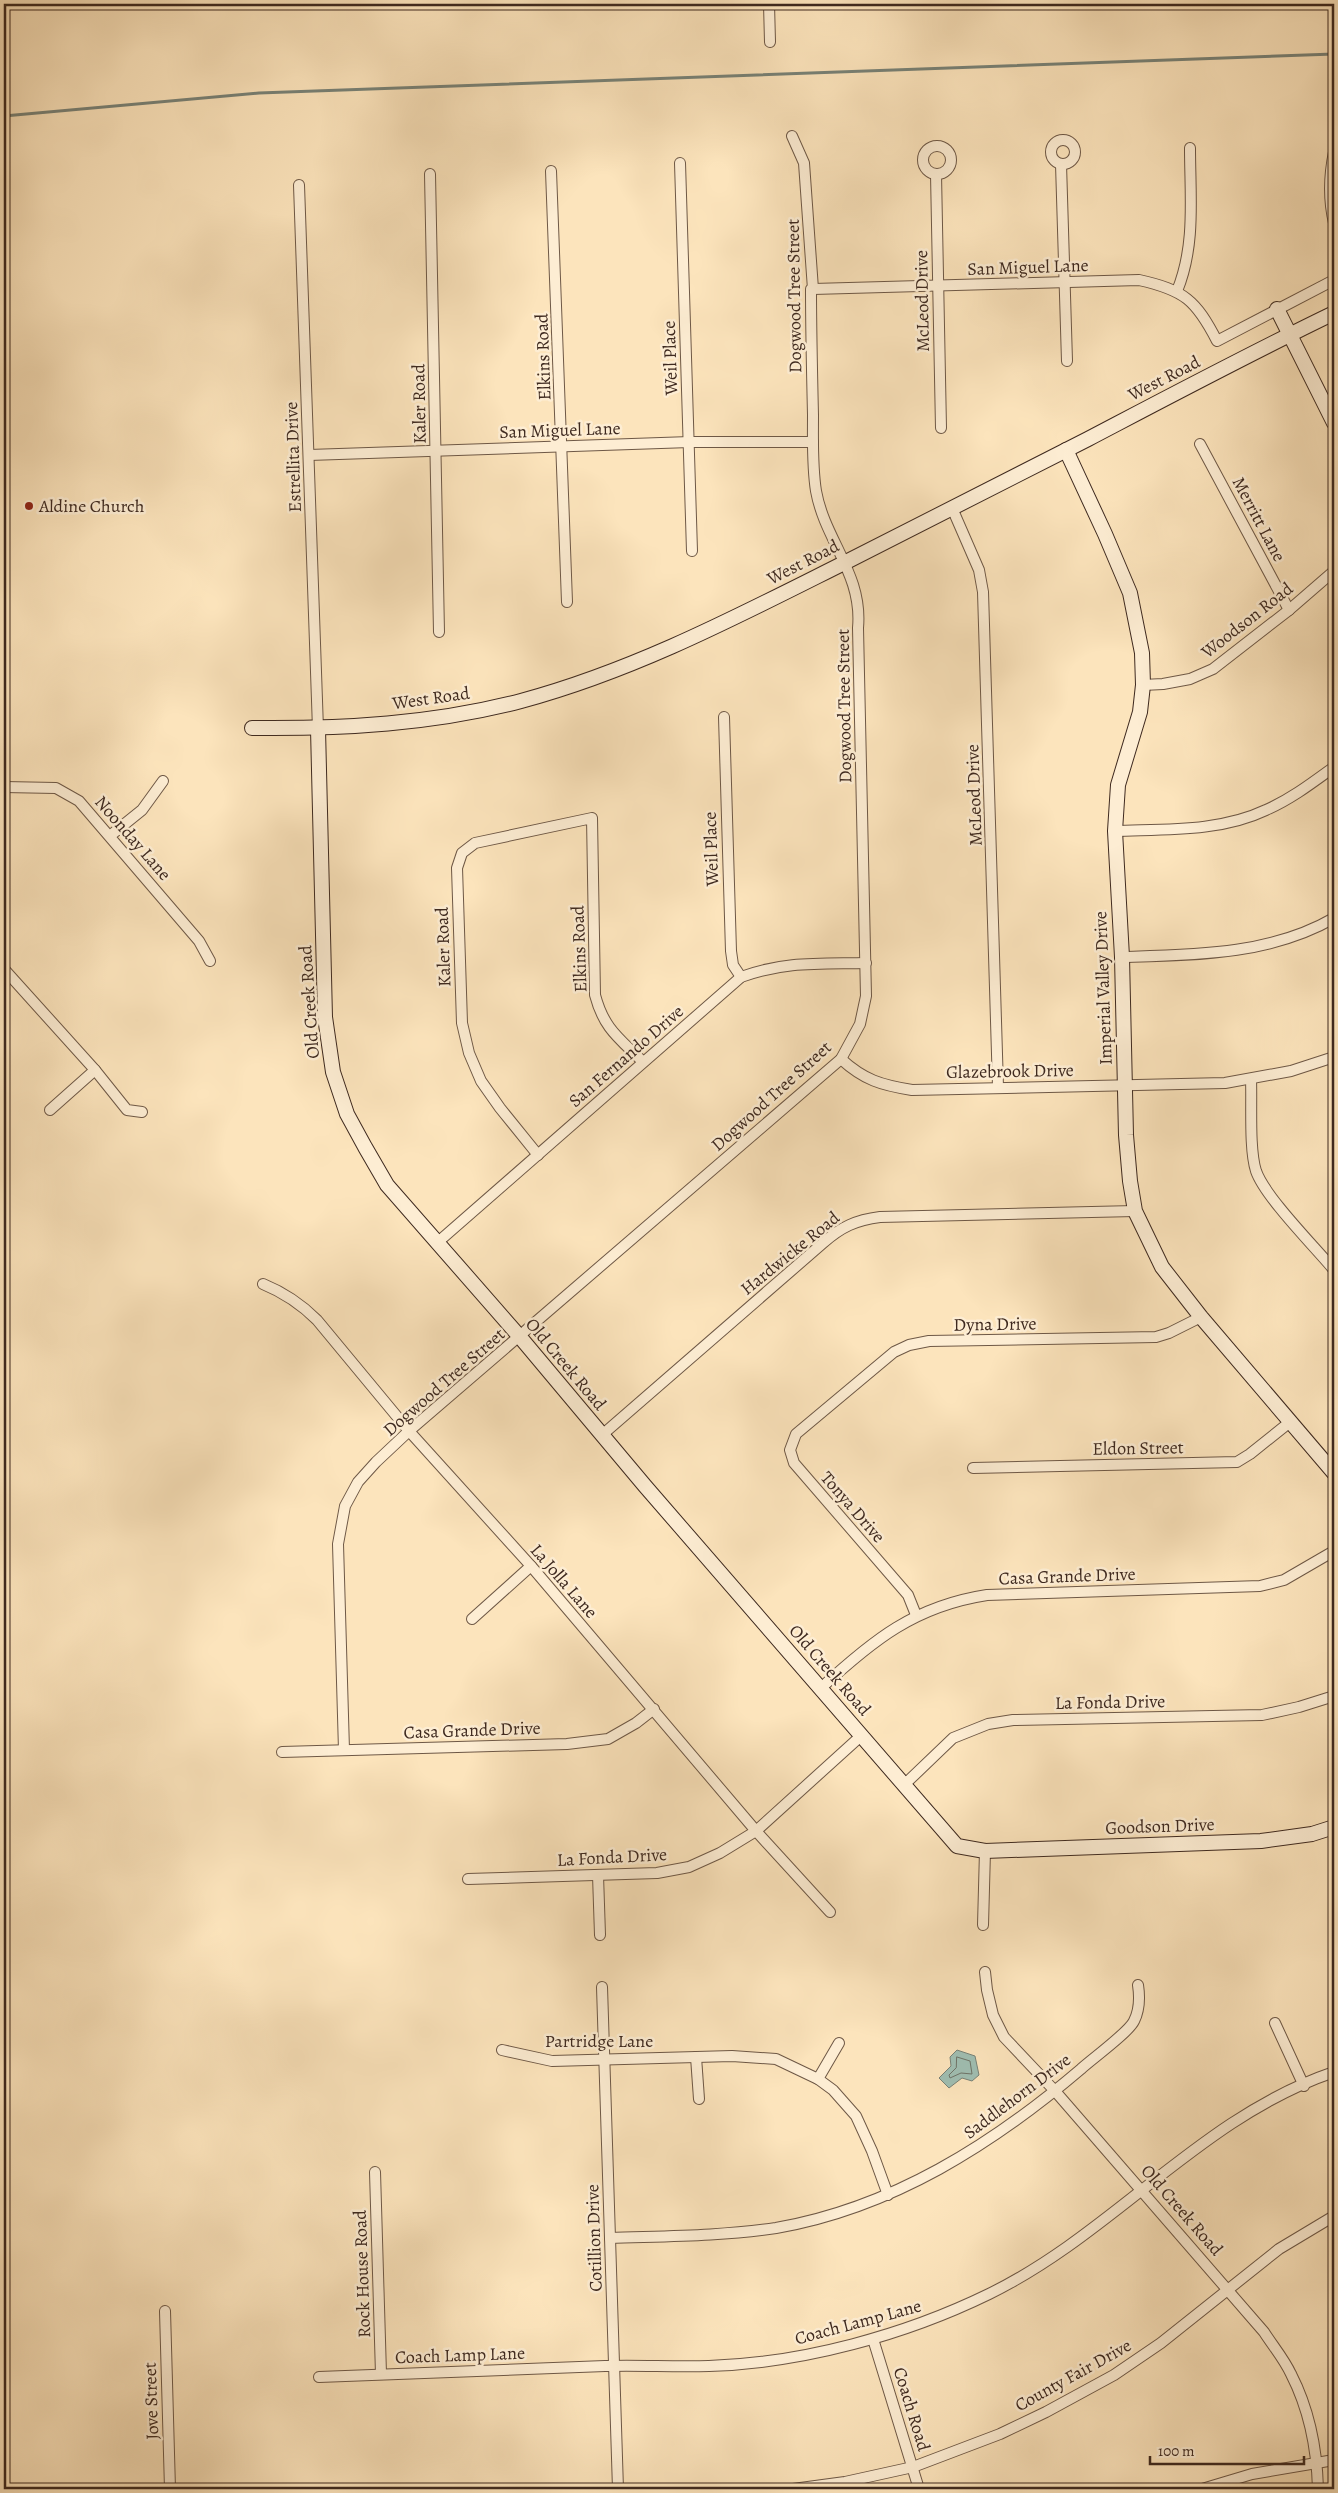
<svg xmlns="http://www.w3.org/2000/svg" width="1338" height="2493" font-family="Alegreya,serif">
  <rect width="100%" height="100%" fill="#fce4bc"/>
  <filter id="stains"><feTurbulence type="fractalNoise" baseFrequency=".004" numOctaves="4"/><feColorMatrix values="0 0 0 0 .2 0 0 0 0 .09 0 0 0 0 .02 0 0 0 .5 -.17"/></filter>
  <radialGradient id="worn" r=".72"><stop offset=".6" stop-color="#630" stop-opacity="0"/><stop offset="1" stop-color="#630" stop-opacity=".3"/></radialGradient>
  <path fill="#9fbeb2" stroke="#788277" d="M 957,2050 L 975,2056 L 979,2075 L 972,2081 L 962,2078 L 949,2088 L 939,2078 L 951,2066 L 950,2057 Z"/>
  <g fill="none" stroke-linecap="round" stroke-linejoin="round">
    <path stroke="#6e7468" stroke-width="1" d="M 957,2057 L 970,2061 L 972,2074 L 961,2073 L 950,2078 L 949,2075 L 956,2068 Z"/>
    <path stroke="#788277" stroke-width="3" d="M 4,116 L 259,93 L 1334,54"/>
    <defs>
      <g id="street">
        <path d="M 769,4 L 770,42"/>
        <circle cx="1063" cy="152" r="12"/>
        <circle cx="937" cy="160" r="14"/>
        <path d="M 1334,152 C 1329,176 1328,198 1334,223"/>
        <path d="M 680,163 L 692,551"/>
        <path d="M 1061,164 L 1067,361"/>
        <path d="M 551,171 L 567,602"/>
        <path d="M 430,174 L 439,632"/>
        <path d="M 936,174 L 941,428"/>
        <path d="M 299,185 L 318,729"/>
        <path d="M 813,289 L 1139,280 C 1184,290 1196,300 1217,341 L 1334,280"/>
        <path d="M 1177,291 C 1196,245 1190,196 1190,148"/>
        <path d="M 1200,444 L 1289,610"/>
        <path d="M 309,455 L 690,442 L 813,442"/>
        <path d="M 952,508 L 979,570 L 983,592 L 998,1087"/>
        <path d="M 1143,685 L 1163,684 L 1190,679 L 1213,669 L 1289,610 L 1334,571"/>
        <path d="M 724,717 L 731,951 L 733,965 L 741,977"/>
        <path d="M 4,787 L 56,788 L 79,801 L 199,941 L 210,961"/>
        <path d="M 1115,831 C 1165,829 1220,832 1266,810 C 1291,799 1312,783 1334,767"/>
        <path d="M 111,835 L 142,810 L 163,781"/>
        <path d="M 1122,957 C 1194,955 1270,955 1334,918"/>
        <path d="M 4,969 L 95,1070 L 127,1110 L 142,1112"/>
        <path d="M 841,1059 C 864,1080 881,1085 912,1090 L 1225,1083 L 1291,1071 L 1334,1057"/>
        <path d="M 1251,1079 C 1252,1104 1249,1149 1256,1171 C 1265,1197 1315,1247 1334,1270"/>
        <path d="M 50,1110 L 95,1070"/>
        <path d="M 538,1155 L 500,1108 L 481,1081 L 469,1053 L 462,1023 L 457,868 L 462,853 L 475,843 L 592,818 L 595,995 C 604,1029 619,1038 643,1062"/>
        <path d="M 438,1242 L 741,977 C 784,961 821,964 866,963"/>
        <path d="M 263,1284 C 285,1293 301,1304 317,1320 L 409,1431 L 531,1566 L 756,1831 L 830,1912"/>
        <path d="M 602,1435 L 823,1243 C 841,1227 856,1220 880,1217 L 1135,1211"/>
        <path d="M 973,1468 L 1237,1462 L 1250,1454 L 1290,1422"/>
        <path d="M 916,1615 L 908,1595 L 794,1463 L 790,1450 L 796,1434 L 894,1352 L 909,1345 L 929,1341 L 1156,1337 L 1169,1333 L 1201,1317"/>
        <path d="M 472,1619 L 531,1566"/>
        <path d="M 821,1688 C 873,1640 915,1606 987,1595 L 1260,1586 L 1284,1580 L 1334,1551"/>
        <path d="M 344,1750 L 338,1544 L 345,1506 L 358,1482 L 376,1462 L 409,1431 L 841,1059 L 860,1024 L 866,996 L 858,628 C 863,574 825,541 816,491 C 812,466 813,440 813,415 C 812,373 811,331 811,289 L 813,289 L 804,163 L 792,136"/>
        <path d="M 282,1752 L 567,1744 L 608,1739 L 636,1723 L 654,1709"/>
        <path d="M 905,1784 L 953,1738 L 988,1724 L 1013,1720 L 1262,1715 L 1299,1707 L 1334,1696"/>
        <path d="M 598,1875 L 600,1935"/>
        <path d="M 468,1879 L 657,1873 L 689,1867 L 720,1853 L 756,1831 L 862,1735"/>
        <path d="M 983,1925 L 985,1851"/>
        <path d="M 985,1972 L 987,1990 L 993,2015 L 1004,2037 L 1055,2091 L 1264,2332 C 1273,2346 1284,2359 1291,2374 C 1309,2409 1317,2451 1318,2489"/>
        <path d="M 602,1987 L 618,2489"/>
        <path d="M 1275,2023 L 1304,2086"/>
        <path d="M 502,2050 L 552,2061 L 732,2056 L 776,2059 L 818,2079 L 833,2090 L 856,2116 L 872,2151 L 888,2195"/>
        <path d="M 696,2057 L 699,2099"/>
        <path d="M 818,2079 L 839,2043"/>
        <path d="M 375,2172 L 381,2374"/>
        <path d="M 610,2238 C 666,2236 722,2236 776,2228 C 892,2208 993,2144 1081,2069 C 1092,2059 1129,2032 1134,2021 C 1140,2009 1140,1998 1138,1985"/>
        <path d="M 165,2311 L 170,2489"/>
        <path d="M 873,2339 L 919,2489"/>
        <path d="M 319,2377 C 414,2373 509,2369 605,2366 C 639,2365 674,2367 709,2366 C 803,2363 905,2335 989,2294 C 1114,2233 1201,2117 1334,2072"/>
        <path d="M 793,2489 L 845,2482 L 913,2467 L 1000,2434 L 1046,2412 L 1114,2375 L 1161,2343 L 1279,2249 L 1334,2216"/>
        <path d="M 1202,2489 L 1252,2474 L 1334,2460"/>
      </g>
      <g id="secondary">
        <path d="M 1277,309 L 1334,423"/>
        <path d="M 1066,450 L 1105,534 L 1130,593 L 1142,653 L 1143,685 L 1140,712 L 1118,785 L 1115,831 L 1122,957 L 1126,1135 L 1130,1181 L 1135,1211 L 1162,1267 L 1201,1317 L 1334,1473"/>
        <path d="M 252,728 C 343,729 433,724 521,701 C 636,670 740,615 846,562 C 926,521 1007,481 1088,439 C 1170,396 1251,353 1334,313"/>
        <path d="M 318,729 L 325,1017 L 333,1072 L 347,1114 L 365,1147 L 387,1185 L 520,1337 L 645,1486 L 957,1846 L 985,1851 L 1261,1841 L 1312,1834 L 1334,1827"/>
      </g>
    </defs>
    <use href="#street" stroke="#6e5846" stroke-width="12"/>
    <use href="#secondary" stroke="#3e291f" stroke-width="16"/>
    <use href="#street" stroke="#fdedd3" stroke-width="10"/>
    <use href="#secondary" stroke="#fdedd3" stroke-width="14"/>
  </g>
  <circle fill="#8f2418" stroke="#fdedd3" stroke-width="2" cx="29" cy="506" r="5"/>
  <g text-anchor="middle" stroke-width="5" stroke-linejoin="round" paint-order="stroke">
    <g font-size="18" fill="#3e291f" stroke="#fdedd3">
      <text transform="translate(1028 267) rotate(-2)" y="6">San Miguel Lane</text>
      <text transform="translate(794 296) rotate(-91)" y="6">Dogwood Tree Street</text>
      <text transform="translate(922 301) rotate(-91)" y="6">McLeod Drive</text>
      <text transform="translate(543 357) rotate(-92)" y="6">Elkins Road</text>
      <text transform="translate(670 358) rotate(-92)" y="6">Weil Place</text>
      <text transform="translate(1164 378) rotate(-27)" y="6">West Road</text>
      <text transform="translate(419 404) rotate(-91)" y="6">Kaler Road</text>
      <text transform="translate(560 430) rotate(-2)" y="6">San Miguel Lane</text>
      <text transform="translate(293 457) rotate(-92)" y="6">Estrellita Drive</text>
      <text transform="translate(1259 519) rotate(62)" y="6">Merritt Lane</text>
      <text transform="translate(803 562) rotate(-27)" y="6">West Road</text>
      <text transform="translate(1247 620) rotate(-38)" y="6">Woodson Road</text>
      <text transform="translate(431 698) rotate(-8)" y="6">West Road</text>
      <text transform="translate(844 706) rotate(-91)" y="6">Dogwood Tree Street</text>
      <text transform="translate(974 795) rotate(-92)" y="6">McLeod Drive</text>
      <text transform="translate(133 838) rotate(49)" y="6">Noonday Lane</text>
      <text transform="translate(711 849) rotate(-92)" y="6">Weil Place</text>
      <text transform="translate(443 947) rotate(-92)" y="6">Kaler Road</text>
      <text transform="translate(579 949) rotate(-92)" y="6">Elkins Road</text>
      <text transform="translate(1103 988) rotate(-92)" y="6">Imperial Valley Drive</text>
      <text transform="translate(309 1002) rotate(-94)" y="6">Old Creek Road</text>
      <text transform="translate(626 1056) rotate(-41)" y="6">San Fernando Drive</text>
      <text transform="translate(1010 1071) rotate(-1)" y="6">Glazebrook Drive</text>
      <text transform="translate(771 1096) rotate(-42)" y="6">Dogwood Tree Street</text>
      <text transform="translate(790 1253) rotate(-39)" y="6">Hardwicke Road</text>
      <text transform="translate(995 1324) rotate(-1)" y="6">Dyna Drive</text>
      <text transform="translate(566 1364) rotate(50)" y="6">Old Creek Road</text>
      <text transform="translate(444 1382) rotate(-41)" y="6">Dogwood Tree Street</text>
      <text transform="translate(1138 1448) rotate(-1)" y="6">Eldon Street</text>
      <text transform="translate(853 1507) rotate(49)" y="6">Tonya Drive</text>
      <text transform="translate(1067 1576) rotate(-2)" y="6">Casa Grande Drive</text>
      <text transform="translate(564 1581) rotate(49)" y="6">La Jolla Lane</text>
      <text transform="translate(830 1670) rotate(49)" y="6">Old Creek Road</text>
      <text transform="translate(1110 1702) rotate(-1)" y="6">La Fonda Drive</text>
      <text transform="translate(472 1730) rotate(-2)" y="6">Casa Grande Drive</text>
      <text transform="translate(1160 1826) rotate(-2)" y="6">Goodson Drive</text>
      <text transform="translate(612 1857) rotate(-3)" y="6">La Fonda Drive</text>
      <text x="599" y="2047">Partridge Lane</text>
      <text transform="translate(1017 2096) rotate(-37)" y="6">Saddlehorn Drive</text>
      <text transform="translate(1182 2210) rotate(49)" y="6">Old Creek Road</text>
      <text transform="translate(594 2238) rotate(-92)" y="6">Cotillion Drive</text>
      <text transform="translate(362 2274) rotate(-92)" y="6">Rock House Road</text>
      <text transform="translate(858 2322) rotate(-15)" y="6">Coach Lamp Lane</text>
      <text transform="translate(460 2355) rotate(-2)" y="6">Coach Lamp Lane</text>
      <text transform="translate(1073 2375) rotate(-29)" y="6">County Fair Drive</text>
      <text transform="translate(151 2401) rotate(-92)" y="6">Jove Street</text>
      <text transform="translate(912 2409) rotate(73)" y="6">Coach Road</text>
    </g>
    <g font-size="18" fill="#3e291f" stroke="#fdedd3" text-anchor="start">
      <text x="39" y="512">Aldine Church</text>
    </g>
  </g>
  <rect width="1338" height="2493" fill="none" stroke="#fce4bc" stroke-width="20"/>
  <rect x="5" y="5" width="1328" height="2483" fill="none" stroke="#3e291f" stroke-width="2.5"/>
  <rect x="10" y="10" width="1318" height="2473" fill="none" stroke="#3e291f"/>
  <path d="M1150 2456v8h154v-8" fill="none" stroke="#3e291f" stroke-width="2.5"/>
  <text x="1158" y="2456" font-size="15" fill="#3e291f" stroke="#fdedd3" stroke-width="4" paint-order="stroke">100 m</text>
  <rect width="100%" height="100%" filter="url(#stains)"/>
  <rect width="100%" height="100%" fill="url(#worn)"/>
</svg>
